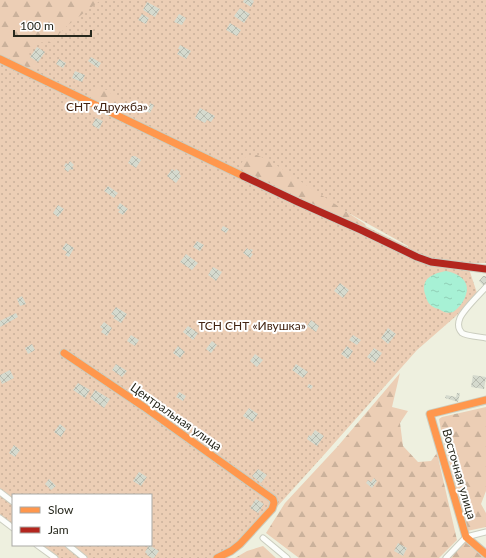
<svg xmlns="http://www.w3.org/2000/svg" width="486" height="558" font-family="Lato,sans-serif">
  <defs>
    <pattern id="grass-dots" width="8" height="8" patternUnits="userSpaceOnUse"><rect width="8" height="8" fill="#ecceb5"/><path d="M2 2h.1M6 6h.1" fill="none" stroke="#cab19b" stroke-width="1.8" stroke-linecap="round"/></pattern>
    <pattern id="forest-firs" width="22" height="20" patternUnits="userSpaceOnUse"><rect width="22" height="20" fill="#ecceb5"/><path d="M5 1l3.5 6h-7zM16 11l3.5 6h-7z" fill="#cab19b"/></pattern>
    <pattern id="water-ripples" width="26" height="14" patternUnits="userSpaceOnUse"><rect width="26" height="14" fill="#a7f1d5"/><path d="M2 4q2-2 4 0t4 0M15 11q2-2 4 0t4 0" fill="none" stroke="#90cfb6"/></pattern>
    <pattern id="building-cross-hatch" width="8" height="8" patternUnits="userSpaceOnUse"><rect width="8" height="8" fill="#d5dace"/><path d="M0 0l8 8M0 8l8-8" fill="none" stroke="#b7bbb0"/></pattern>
  </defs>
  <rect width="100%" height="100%" fill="#eef0df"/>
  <path fill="url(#grass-dots)" fill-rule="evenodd" d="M 71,0 L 486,0 L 486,263 L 467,263 L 477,293 L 456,316 L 417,350 L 322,457 L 247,540 L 222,558 L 59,558 L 41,545 L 151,545 L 151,495 L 13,495 L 13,524 L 0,515 L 0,54 ZM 262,165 L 408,246 L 408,247 L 300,194 Z"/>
  <g fill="url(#forest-firs)">
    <path d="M 0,0 L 101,0 L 68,25 L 50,43 L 37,42 L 29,54 L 38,66 L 37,70 L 32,69 L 0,54 Z"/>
    <path d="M 96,88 L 107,90 L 116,98 L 130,108 L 129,113 L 120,111 L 92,97 L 90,92 L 92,89 Z"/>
    <path d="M 247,155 L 257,155 L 273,163 L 365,224 L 367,229 L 393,241 L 393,243 L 241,169 L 242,162 Z"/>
    <path d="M 400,373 L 392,407 L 408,411 L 400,423 L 403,446 L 418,462 L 431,461 L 437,453 L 457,540 L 439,558 L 299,558 L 266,533 L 285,503 L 338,446 Z"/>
    <path d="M 486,407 L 486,491 L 481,504 L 486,513 L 486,527 L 467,531 L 441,430 L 439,419 L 442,417 Z"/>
    <path d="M 465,542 L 484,558 L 451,558 Z"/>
    <path d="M 263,546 L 276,558 L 235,558 L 247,551 Z"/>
  </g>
  <path fill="url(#water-ripples)" d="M 446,271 C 465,275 473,286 462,303 C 460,306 456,310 453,312 C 448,314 443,312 439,309 C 434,308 429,305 427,300 C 426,298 426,296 425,294 C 421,278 432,274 446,271 Z"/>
  <g fill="url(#building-cross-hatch)">
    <path d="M 244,0 L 252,0 L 254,1 L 251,7 L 243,2 Z"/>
    <path d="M 147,2 L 160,9 L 155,17 L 143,10 Z"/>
    <path d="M 240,8 L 250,14 L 244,23 L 234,16 Z"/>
    <path d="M 142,14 L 149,18 L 146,24 L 138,20 Z"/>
    <path d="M 179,14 L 186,18 L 182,25 L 174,22 Z"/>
    <path d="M 230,23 L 241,30 L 237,36 L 226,30 Z"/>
    <path d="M 180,45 L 191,51 L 186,59 L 177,54 L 180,49 L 178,49 Z"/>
    <path d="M 37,47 L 45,52 L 38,62 L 30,57 Z"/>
    <path d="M 91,57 L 101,63 L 98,68 L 88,61 Z"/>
    <path d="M 59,59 L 66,63 L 63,68 L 56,64 Z"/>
    <path d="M 75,71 L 85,75 L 82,82 L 72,78 Z"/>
    <path d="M 150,103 L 154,105 L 150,113 L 143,109 L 145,106 L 149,107 Z"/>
    <path d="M 200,108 L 215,116 L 211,122 L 207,120 L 205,123 L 195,118 Z"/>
    <path d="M 96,118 L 103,121 L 99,129 L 92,125 Z"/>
    <path d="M 132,156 L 135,156 L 141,160 L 136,168 L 128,163 Z"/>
    <path d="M 70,161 L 74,165 L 72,167 L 74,168 L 72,170 L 70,169 L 68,172 L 64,169 L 66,167 L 64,166 L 66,163 L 68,164 Z"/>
    <path d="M 172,169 L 175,171 L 176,169 L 180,172 L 179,174 L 181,176 L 176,183 L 167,176 Z"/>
    <path d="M 108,186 L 118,193 L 114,198 L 104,191 Z"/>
    <path d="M 120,203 L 128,209 L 123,215 L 118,212 L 120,210 L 117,208 Z"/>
    <path d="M 58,205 L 64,209 L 58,217 L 53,213 Z"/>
    <path d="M 223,226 L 229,229 L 226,233 L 221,230 Z"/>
    <path d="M 197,241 L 204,245 L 200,251 L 193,247 Z"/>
    <path d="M 66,243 L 74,248 L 69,257 L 65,255 L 67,252 L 62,249 Z"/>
    <path d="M 247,248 L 249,250 L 251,249 L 253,250 L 251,253 L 253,254 L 250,258 L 243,253 Z"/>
    <path d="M 186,254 L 198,263 L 192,270 L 180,262 Z"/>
    <path d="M 213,267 L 222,272 L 216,281 L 208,275 Z"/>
    <path d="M 483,276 L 486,276 L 486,284 L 484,286 L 479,281 Z"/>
    <path d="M 340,283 L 349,290 L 343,298 L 334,291 Z"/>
    <path d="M 22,296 L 26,304 L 20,306 L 17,299 Z"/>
    <path d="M 116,307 L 127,314 L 121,323 L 113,318 L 115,316 L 111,314 Z"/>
    <path d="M 16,313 L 18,317 L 0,327 L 0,321 Z"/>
    <path d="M 311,320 L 319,326 L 316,332 L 307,326 Z"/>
    <path d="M 104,322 L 112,328 L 107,336 L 101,332 L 103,329 L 100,327 Z"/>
    <path d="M 188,326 L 198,333 L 193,340 L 183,332 Z"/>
    <path d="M 388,328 L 396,334 L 388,344 L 381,338 Z"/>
    <path d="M 131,335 L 139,340 L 135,346 L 127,341 Z"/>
    <path d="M 353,335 L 361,340 L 357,345 L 349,340 Z"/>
    <path d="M 212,341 L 217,345 L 211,353 L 206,349 Z"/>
    <path d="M 32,344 L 35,350 L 28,354 L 25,348 Z"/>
    <path d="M 178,346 L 185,352 L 180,358 L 173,353 Z"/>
    <path d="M 347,346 L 353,351 L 348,359 L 341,354 Z"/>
    <path d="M 374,348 L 382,353 L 375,363 L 367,357 Z"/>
    <path d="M 255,354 L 263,360 L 257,367 L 250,361 Z"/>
    <path d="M 116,364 L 127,371 L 122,377 L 112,370 Z"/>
    <path d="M 296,364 L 308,372 L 303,378 L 292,370 Z"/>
    <path d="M 10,370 L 14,378 L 2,384 L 0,379 L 0,375 Z"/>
    <path d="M 473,375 L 486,377 L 484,389 L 471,387 Z"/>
    <path d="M 78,383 L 90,390 L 85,398 L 73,390 Z"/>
    <path d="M 309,384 L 313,386 L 311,389 L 307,387 Z"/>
    <path d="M 95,390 L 110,399 L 104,408 L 90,398 Z"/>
    <path d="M 179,392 L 186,396 L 183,401 L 176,397 Z"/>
    <path d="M 147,393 L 152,396 L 144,407 L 138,402 L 144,394 L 145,396 Z"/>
    <path d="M 457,393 L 460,393 L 458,402 L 445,398 L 446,395 L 456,397 Z"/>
    <path d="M 249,408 L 258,414 L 253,422 L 243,416 Z"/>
    <path d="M 60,424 L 66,429 L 61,437 L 54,432 Z"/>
    <path d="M 315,430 L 324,436 L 317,446 L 307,439 L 309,435 L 311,436 Z"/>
    <path d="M 14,445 L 20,450 L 15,457 L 9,453 Z"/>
    <path d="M 258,469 L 267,475 L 261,483 L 252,476 Z"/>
    <path d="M 139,472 L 147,477 L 141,486 L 133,481 Z"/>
    <path d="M 374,478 L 377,481 L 372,488 L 366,483 L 368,480 L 371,482 Z"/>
    <path d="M 49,479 L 56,486 L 51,490 L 45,484 Z"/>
    <path d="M 256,499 L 264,504 L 258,513 L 250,508 Z"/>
    <path d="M 398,543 L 407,548 L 403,556 L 394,551 Z"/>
    <path d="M 149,545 L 159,551 L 154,558 L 152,558 L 147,555 L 147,554 L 145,552 Z"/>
  </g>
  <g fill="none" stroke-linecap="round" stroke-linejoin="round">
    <defs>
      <g id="street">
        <path d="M 486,287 C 479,295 464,309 460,318 C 458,323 458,329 462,333 C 466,336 481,337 486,338"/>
        <path d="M 0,492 L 13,502"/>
        <path d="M 0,518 L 13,528"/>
        <path d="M 263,538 L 287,558"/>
        <path d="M 37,545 L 55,558"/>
        <path d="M 68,545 L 84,558"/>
        <path d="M 446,558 L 466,537 L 486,532"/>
      </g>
      <g id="slow">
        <path d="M 0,59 L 243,176"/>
        <path d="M 64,353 L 144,407 L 273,499 L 274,503 L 272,509 L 240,544 L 231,551 L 217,558"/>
        <path d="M 486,400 L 430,414 L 466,537 L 486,554"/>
      </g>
      <path id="jam" d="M 243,176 L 298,202 L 361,230 L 417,257 L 431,262 L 486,269"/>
    </defs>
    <use href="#street" stroke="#cbcdbf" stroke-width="7"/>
    <use href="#slow" stroke="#cbcdbf" stroke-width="9"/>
    <use href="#jam" stroke="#cbcdbf" stroke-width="9"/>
    <use href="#street" stroke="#fcfdfa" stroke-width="5"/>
    <use href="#slow" stroke="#ff974d" stroke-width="7"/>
    <use href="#jam" stroke="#b3261e" stroke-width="7"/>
  </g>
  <g text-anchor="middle" stroke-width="4" stroke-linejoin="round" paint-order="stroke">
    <g font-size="12" fill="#422311" stroke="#fff">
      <text x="107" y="111">СНТ «Дружба»</text>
      <text x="252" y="330">ТСН СНТ «Ивушка»</text>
    </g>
    <g font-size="12" fill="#27281d" stroke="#fff">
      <text transform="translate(176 417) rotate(35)" y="4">Центральная улица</text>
      <text transform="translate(459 474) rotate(74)" y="4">Восточная улица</text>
    </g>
  </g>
  <rect x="12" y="494" width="140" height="52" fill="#ffffff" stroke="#a9a9a5"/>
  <rect x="20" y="507" width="20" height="6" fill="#ff974d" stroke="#a9a9a5"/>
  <text x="48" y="514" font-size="12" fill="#27281d">Slow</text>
  <rect x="20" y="527" width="20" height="6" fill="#b3261e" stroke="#a9a9a5"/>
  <text x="48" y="534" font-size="12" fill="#27281d">Jam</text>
  <path d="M14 30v6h77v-6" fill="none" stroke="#27281d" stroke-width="2"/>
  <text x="20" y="30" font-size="12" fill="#27281d" stroke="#ffffff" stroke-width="3" paint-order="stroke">100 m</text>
</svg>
